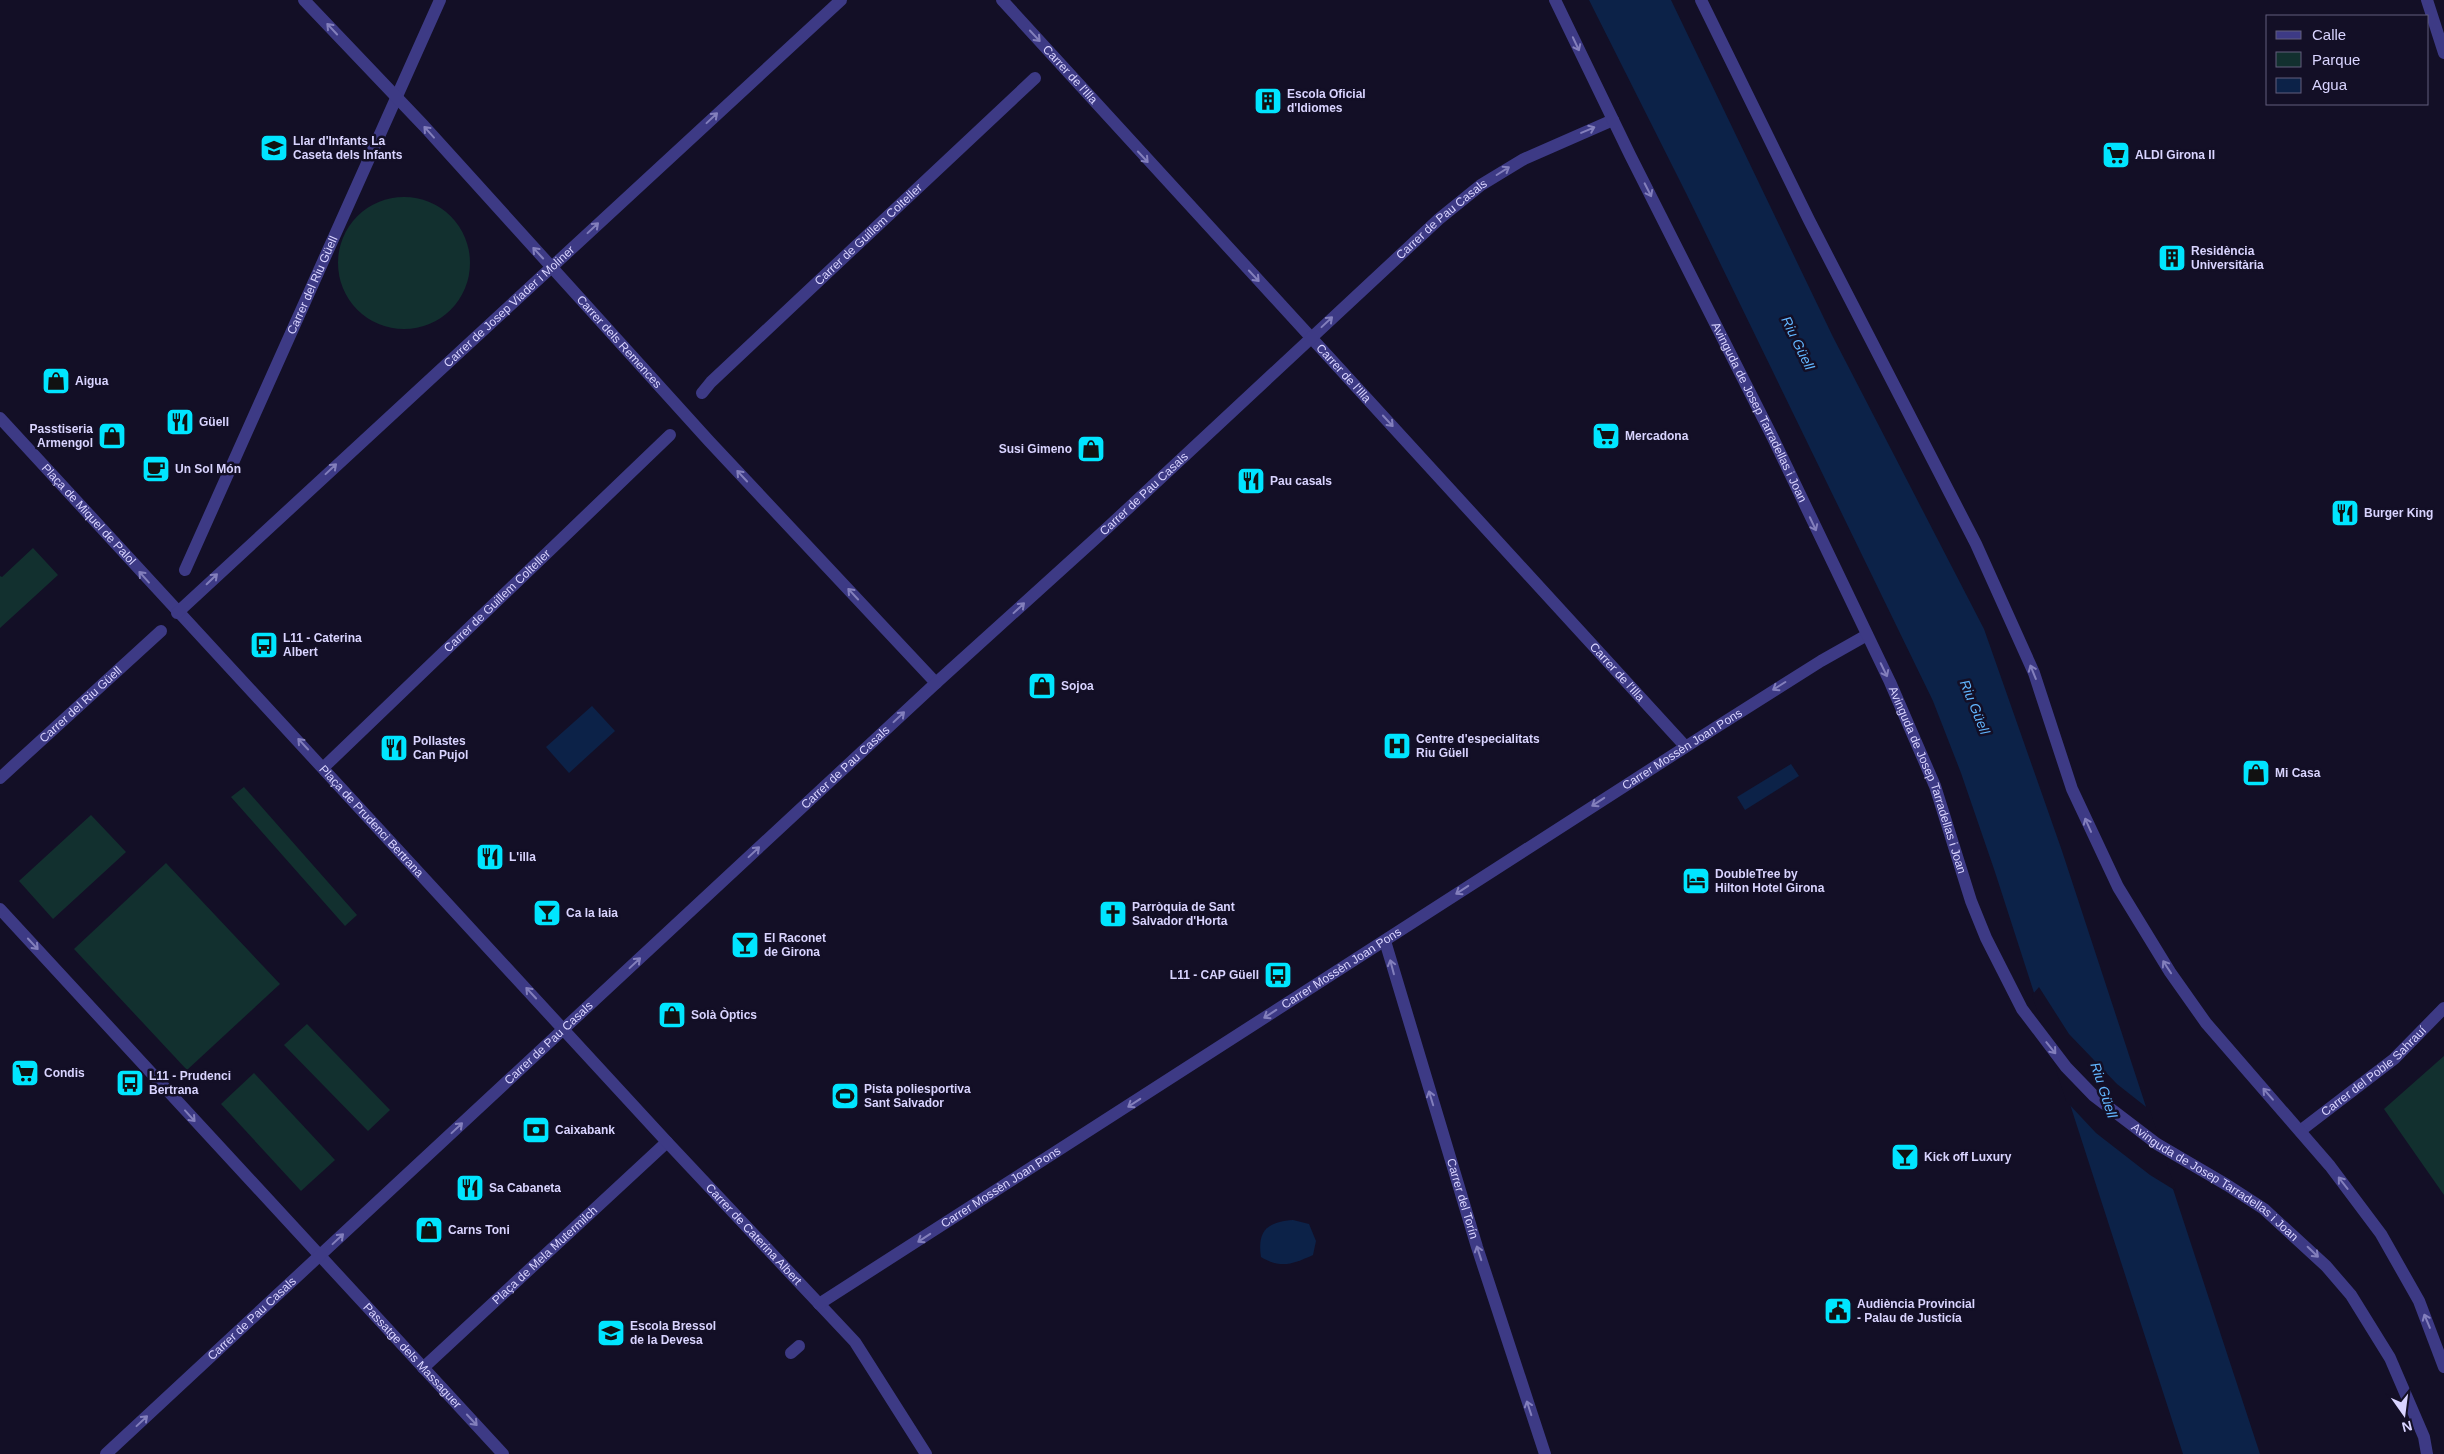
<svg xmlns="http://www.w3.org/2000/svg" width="2444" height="1454" font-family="Helvetica,sans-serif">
  <rect width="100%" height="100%" fill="#130f26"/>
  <g fill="#12302f">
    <circle cx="404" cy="263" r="66"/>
    <path d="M 33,548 L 58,575 L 0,628 L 0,576 L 2,577 Z"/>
    <path d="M 244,787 L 357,915 L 345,926 L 231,797 Z"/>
    <path d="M 91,815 L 126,852 L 53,919 L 19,881 Z"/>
    <path d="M 166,863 L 280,984 L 187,1070 L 74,949 Z"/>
    <path d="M 307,1024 L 390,1110 L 368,1131 L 284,1045 Z"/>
    <path d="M 2444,1056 L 2444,1195 L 2384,1109 Z"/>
    <path d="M 254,1073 L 335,1160 L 301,1191 L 221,1104 Z"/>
  </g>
  <g fill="#0c2248">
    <path d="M 1589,0 L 1671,0 L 1833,337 L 1984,629 L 2062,851 L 2260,1454 L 2183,1454 L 1995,872 L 1961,773 L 1933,701 L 1686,193 Z"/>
    <path d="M 592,706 L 615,731 L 569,773 L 546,747 Z"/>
    <path d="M 1791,764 L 1799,776 L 1745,810 L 1737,797 Z"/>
    <path d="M 1293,1220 L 1309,1224 L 1316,1241 L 1313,1255 C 1293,1264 1281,1269 1261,1257 C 1257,1231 1267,1222 1293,1220 Z"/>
  </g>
  <path fill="#130f26" d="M 2039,987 L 2069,1034 L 2117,1084 L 2150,1110 L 2176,1191 L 2150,1175 L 2096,1133 L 2066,1101 L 2032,995 Z"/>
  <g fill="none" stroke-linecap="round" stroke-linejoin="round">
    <g stroke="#3d3a85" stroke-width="12">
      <path id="s1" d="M 702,393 L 711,382 L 1035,78"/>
      <path id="s2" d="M 185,570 L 440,0"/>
      <path id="s3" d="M 324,767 L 670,435"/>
      <path id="s4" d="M 0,778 L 161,631"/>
      <path d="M 791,1353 L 799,1346"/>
      <path id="s5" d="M 423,1368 L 667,1142"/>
    </g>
    <g stroke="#3d3a85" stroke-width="12">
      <path id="s6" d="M 304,0 L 424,126 L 709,441 L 936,683"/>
      <path id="s7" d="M 1002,0 L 1685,746"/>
      <path d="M 2427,0 L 2444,53"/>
      <path id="s8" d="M 0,418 L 667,1142 L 855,1342 L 926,1454"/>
      <path id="s9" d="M 177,613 L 841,0"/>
      <path id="s10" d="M 0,909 L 503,1454"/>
      <path id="s11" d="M 1385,941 L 1477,1247 L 1545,1454"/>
      <path id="s12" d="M 2300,1131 L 2394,1059 L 2444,1008"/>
      <path id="s13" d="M 819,1304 L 1715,728 L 1821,661 L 1867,635"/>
      <path id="s14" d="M 106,1454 L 936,683 L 1105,530 L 1439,219 L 1481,185 L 1524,159 L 1613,120"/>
    </g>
    <g stroke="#3d3a85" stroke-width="12">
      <path id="s15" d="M 1555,0 L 1630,155 L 1773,438 L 1890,682 L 1935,786 L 1971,901 L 1986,938 L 2022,1009 L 2066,1067 L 2094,1096 L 2157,1144 L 2227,1185 L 2264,1209 L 2326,1266 L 2351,1295 L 2390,1358 L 2424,1437 L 2427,1454"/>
      <path d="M 1701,0 L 1809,220 L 1976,544 L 2034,673 L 2072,789 L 2118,887 L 2170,972 L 2206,1023 L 2330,1166 L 2381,1234 L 2419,1301 L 2444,1367"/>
    </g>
  </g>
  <defs><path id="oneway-shaft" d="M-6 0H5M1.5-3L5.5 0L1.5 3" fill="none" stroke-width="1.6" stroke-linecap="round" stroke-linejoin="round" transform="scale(1.25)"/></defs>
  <g stroke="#837fbc">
    <use href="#oneway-shaft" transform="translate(332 29) rotate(-133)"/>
    <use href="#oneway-shaft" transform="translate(1035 36) rotate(47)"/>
    <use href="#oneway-shaft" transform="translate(1576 44) rotate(65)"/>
    <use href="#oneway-shaft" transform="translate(712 118) rotate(-43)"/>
    <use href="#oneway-shaft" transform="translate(1588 130) rotate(-23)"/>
    <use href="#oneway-shaft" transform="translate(429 132) rotate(-132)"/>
    <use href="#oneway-shaft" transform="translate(1143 157) rotate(47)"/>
    <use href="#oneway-shaft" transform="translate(1503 171) rotate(-32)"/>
    <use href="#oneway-shaft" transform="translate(1648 190) rotate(63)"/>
    <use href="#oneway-shaft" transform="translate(593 228) rotate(-43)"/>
    <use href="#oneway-shaft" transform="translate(538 253) rotate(-133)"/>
    <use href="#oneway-shaft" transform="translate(1254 276) rotate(47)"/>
    <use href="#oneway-shaft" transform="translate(1327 322) rotate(-43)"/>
    <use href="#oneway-shaft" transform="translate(1388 421) rotate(47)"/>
    <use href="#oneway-shaft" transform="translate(331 469) rotate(-43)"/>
    <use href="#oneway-shaft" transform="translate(742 476) rotate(-133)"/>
    <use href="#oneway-shaft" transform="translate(1813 524) rotate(65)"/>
    <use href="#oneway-shaft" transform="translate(144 577) rotate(-132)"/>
    <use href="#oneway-shaft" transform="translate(212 579) rotate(-44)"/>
    <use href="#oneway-shaft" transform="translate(853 594) rotate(-133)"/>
    <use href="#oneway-shaft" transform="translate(1019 608) rotate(-43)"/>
    <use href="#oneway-shaft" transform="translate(1884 670) rotate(64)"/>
    <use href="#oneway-shaft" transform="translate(2033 672) rotate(-112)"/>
    <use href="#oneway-shaft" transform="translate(1779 686) rotate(148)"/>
    <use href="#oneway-shaft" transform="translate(899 717) rotate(-43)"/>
    <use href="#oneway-shaft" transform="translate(303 744) rotate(-133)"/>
    <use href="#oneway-shaft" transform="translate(1598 802) rotate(147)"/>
    <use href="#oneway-shaft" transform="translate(2088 825) rotate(-114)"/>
    <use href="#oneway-shaft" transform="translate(754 852) rotate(-43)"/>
    <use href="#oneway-shaft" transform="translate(1462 890) rotate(147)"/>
    <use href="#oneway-shaft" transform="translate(33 944) rotate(47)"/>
    <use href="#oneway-shaft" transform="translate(635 963) rotate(-43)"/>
    <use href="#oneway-shaft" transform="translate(1392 967) rotate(-105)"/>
    <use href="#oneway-shaft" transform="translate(2167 967) rotate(-123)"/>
    <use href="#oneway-shaft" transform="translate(531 993) rotate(-133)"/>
    <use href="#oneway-shaft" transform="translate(1270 1014) rotate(147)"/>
    <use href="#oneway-shaft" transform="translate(2051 1048) rotate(51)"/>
    <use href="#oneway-shaft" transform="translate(2268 1094) rotate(-131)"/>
    <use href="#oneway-shaft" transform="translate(1431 1098) rotate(-107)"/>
    <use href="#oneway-shaft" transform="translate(1134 1103) rotate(147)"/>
    <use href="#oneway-shaft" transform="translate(190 1116) rotate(48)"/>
    <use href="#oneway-shaft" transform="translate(457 1128) rotate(-43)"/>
    <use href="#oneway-shaft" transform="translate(2343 1183) rotate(-128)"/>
    <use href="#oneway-shaft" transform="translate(924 1238) rotate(147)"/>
    <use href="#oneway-shaft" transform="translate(338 1239) rotate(-43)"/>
    <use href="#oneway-shaft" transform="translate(2313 1252) rotate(44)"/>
    <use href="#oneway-shaft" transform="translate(1479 1253) rotate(-108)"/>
    <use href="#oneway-shaft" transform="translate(2427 1321) rotate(-113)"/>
    <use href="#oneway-shaft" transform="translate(1529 1408) rotate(-108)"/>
    <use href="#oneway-shaft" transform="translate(472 1420) rotate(47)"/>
    <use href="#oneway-shaft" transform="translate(142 1421) rotate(-43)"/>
  </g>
  <defs>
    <symbol id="building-square" viewBox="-11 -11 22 22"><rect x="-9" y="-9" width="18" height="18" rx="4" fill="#00e5ff" stroke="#130f26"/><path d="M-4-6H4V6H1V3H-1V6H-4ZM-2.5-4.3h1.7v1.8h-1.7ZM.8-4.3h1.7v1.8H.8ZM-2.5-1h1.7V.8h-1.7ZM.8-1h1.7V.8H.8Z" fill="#111"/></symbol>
    <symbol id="school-square" viewBox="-11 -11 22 22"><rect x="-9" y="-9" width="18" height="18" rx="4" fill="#00e5ff" stroke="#130f26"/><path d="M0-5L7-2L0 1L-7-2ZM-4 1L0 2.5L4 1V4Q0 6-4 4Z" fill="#111"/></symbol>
    <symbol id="supermarket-square" viewBox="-11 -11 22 22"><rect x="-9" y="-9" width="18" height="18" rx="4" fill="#00e5ff" stroke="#130f26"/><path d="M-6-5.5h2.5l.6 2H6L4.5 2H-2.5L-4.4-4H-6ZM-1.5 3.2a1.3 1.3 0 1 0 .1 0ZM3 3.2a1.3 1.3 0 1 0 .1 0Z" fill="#111"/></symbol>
    <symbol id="shop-square" viewBox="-11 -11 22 22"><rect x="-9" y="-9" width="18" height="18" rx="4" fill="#00e5ff" stroke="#130f26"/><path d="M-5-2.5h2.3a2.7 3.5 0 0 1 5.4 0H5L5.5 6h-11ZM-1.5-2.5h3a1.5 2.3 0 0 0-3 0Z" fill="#111"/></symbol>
    <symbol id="restaurant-square" viewBox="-11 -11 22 22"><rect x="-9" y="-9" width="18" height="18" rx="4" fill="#00e5ff" stroke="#130f26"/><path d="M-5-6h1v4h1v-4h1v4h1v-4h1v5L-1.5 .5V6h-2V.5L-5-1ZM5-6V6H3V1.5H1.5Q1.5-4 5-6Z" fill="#111"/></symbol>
    <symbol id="cafe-square" viewBox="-11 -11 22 22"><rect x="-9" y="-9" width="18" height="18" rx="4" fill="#00e5ff" stroke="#130f26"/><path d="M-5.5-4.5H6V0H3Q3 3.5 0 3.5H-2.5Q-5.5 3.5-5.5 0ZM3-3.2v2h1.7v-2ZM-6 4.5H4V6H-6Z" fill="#111"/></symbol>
    <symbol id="bus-square" viewBox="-11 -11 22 22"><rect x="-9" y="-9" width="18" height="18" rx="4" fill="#00e5ff" stroke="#130f26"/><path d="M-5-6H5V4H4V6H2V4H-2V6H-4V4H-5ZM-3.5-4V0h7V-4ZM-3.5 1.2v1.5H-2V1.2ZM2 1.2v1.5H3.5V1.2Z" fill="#111"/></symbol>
    <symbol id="hospital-square" viewBox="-11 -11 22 22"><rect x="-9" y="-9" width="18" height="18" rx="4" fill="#00e5ff" stroke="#130f26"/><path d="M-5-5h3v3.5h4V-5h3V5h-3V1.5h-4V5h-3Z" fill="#111"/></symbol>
    <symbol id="hotel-square" viewBox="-11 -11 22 22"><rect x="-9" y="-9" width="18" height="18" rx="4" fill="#00e5ff" stroke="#130f26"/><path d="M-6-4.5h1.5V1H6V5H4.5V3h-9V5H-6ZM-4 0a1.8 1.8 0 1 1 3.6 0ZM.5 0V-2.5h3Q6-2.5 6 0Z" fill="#111"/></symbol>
    <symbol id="bar-square" viewBox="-11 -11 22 22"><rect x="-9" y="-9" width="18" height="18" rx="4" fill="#00e5ff" stroke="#130f26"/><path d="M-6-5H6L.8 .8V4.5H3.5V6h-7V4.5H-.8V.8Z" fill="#111"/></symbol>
    <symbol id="church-square" viewBox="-11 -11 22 22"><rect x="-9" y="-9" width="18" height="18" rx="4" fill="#00e5ff" stroke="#130f26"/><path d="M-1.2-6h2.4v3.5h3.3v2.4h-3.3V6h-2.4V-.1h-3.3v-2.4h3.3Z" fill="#111"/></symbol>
    <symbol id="stadium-square" viewBox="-11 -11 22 22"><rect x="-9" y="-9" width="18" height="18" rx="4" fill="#00e5ff" stroke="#130f26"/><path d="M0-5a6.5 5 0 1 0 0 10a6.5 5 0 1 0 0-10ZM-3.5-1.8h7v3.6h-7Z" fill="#111"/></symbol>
    <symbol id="bank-square" viewBox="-11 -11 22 22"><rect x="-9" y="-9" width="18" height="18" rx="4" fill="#00e5ff" stroke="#130f26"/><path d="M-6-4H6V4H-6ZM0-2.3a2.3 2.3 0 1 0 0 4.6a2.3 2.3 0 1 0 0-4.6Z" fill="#111"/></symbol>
    <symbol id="civic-square" viewBox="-11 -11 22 22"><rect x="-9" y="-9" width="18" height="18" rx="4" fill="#00e5ff" stroke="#130f26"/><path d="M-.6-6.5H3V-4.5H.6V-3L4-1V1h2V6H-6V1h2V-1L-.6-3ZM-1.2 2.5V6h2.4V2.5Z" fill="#111"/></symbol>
  </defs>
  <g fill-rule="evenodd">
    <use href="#building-square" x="1252" y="85" width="32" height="32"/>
    <use href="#school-square" x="258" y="132" width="32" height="32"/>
    <use href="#supermarket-square" x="2100" y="139" width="32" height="32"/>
    <use href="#building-square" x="2156" y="242" width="32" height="32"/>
    <use href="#shop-square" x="40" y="365" width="32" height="32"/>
    <use href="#restaurant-square" x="164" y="406" width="32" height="32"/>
    <use href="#shop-square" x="96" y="420" width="32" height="32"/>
    <use href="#supermarket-square" x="1590" y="420" width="32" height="32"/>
    <use href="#shop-square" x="1075" y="433" width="32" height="32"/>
    <use href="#cafe-square" x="140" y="453" width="32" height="32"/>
    <use href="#restaurant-square" x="1235" y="465" width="32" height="32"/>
    <use href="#restaurant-square" x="2329" y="497" width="32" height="32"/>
    <use href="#bus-square" x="248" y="629" width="32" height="32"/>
    <use href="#shop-square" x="1026" y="670" width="32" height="32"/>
    <use href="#hospital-square" x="1381" y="730" width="32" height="32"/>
    <use href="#restaurant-square" x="378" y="732" width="32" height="32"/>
    <use href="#shop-square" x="2240" y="757" width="32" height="32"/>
    <use href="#restaurant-square" x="474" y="841" width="32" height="32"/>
    <use href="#hotel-square" x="1680" y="865" width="32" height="32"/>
    <use href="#bar-square" x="531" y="897" width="32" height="32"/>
    <use href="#church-square" x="1097" y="898" width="32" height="32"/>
    <use href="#bar-square" x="729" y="929" width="32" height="32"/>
    <use href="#bus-square" x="1262" y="959" width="32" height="32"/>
    <use href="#shop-square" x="656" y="999" width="32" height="32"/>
    <use href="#supermarket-square" x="9" y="1057" width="32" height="32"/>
    <use href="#bus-square" x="114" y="1067" width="32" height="32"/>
    <use href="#stadium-square" x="829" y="1080" width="32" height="32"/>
    <use href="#bank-square" x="520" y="1114" width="32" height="32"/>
    <use href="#bar-square" x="1889" y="1141" width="32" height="32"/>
    <use href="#restaurant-square" x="454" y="1172" width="32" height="32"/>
    <use href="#shop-square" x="413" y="1214" width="32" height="32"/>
    <use href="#civic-square" x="1822" y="1295" width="32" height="32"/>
    <use href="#school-square" x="595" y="1317" width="32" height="32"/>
  </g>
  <g text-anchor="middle" stroke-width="5" stroke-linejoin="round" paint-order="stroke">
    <g font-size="12" fill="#d9d4ff" stroke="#130f26">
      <text dy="4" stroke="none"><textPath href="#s7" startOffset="101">Carrer de l'Illa</textPath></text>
      <text dy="4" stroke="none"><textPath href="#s14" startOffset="1819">Carrer de Pau Casals</textPath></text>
      <text dy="4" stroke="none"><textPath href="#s1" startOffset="230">Carrer de Guillem Colteller</textPath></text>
      <text dy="4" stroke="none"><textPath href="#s2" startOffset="312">Carrer del Riu Güell</textPath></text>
      <text dy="4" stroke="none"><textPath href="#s9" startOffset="452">Carrer de Josep Viader i Moliner</textPath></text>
      <text dy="4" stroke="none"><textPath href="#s6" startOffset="465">Carrer dels Remences</textPath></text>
      <text dy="4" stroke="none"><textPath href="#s7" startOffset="506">Carrer de l'Illa</textPath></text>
      <text dy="4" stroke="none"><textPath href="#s15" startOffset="460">Avinguda de Josep Tarradellas i Joan</textPath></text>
      <text dy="4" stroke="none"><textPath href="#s14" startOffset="1414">Carrer de Pau Casals</textPath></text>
      <text dy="4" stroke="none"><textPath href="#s8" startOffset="131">Plaça de Miquel de Palol</textPath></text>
      <text dy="4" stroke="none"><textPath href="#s3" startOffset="240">Carrer de Guillem Colteller</textPath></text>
      <text dy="4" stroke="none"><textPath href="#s7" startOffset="911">Carrer de l'Illa</textPath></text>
      <text dy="4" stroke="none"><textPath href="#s4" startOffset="109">Carrer del Riu Güell</textPath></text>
      <text dy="4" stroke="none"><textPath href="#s13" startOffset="1026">Carrer Mossèn Joan Pons</textPath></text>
      <text dy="4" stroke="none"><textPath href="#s14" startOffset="1009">Carrer de Pau Casals</textPath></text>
      <text dy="4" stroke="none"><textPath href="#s15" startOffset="865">Avinguda de Josep Tarradellas i Joan</textPath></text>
      <text dy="4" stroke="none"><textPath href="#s8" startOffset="548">Plaça de Prudenci Bertrana</textPath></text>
      <text dy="4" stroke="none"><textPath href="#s13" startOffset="621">Carrer Mossèn Joan Pons</textPath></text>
      <text dy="4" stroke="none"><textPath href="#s14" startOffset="604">Carrer de Pau Casals</textPath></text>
      <text dy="4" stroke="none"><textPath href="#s12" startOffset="95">Carrer del Poble Sahrauí</textPath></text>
      <text dy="4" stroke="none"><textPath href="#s15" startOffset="1375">Avinguda de Josep Tarradellas i Joan</textPath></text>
      <text dy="4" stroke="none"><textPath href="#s13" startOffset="216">Carrer Mossèn Joan Pons</textPath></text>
      <text dy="4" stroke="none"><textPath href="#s11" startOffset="269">Carrer del Torín</textPath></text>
      <text dy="4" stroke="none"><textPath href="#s8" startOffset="1111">Carrer de Caterina Albert</textPath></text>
      <text dy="4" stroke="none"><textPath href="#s5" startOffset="166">Plaça de Mela Mutermilch</textPath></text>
      <text dy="4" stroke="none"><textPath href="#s14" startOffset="199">Carrer de Pau Casals</textPath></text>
      <text dy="4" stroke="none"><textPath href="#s10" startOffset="608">Passatge dels Massaguer</textPath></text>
    </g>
    <g font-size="12" font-weight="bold" fill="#d9d4ff" stroke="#130f26" text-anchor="start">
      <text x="1287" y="98">Escola Oficial<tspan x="1287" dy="14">d'Idiomes</tspan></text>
      <text x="293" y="145">Llar d'Infants La<tspan x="293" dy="14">Caseta dels Infants</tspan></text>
      <text x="2135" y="159">ALDI Girona II</text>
      <text x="2191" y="255">Residència<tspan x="2191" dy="14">Universitària</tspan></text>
      <text x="75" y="385">Aigua</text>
      <text x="199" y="426">Güell</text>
      <text x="93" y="433" text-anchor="end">Passtiseria<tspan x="93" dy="14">Armengol</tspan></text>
      <text x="1625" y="440">Mercadona</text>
      <text x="1072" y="453" text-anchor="end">Susi Gimeno</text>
      <text x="175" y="473">Un Sol Món</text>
      <text x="1270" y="485">Pau casals</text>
      <text x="2364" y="517">Burger King</text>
      <text x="283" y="642">L11 - Caterina<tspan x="283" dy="14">Albert</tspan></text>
      <text x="1061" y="690">Sojoa</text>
      <text x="1416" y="743">Centre d'especialitats<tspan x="1416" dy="14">Riu Güell</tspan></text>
      <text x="413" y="745">Pollastes<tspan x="413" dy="14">Can Pujol</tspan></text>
      <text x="2275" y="777">Mi Casa</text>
      <text x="509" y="861">L'illa</text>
      <text x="1715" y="878">DoubleTree by<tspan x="1715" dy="14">Hilton Hotel Girona</tspan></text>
      <text x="1132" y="911">Parròquia de Sant<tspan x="1132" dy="14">Salvador d'Horta</tspan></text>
      <text x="566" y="917">Ca la Iaia</text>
      <text x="764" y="942">El Raconet<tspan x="764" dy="14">de Girona</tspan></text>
      <text x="1259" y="979" text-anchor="end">L11 - CAP Güell</text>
      <text x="691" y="1019">Solà Òptics</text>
      <text x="44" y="1077">Condis</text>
      <text x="149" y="1080">L11 - Prudenci<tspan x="149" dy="14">Bertrana</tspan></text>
      <text x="864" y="1093">Pista poliesportiva<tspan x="864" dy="14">Sant Salvador</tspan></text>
      <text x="555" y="1134">Caixabank</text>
      <text x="1924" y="1161">Kick off Luxury</text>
      <text x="489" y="1192">Sa Cabaneta</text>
      <text x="448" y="1234">Carns Toni</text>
      <text x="1857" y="1308">Audiència Provincial<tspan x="1857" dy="14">- Palau de Justicía</tspan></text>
      <text x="630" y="1330">Escola Bressol<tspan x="630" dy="14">de la Devesa</tspan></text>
    </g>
    <g font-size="14" font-style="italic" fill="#62b6ff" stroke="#130f26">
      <text transform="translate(1798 343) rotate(64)" y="5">Riu Güell</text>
      <text transform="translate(1975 707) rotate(68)" y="5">Riu Güell</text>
      <text transform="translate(2104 1090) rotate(72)" y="5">Riu Güell</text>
    </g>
  </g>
  <rect x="2266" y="15" width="162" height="90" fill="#130f26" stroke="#625e7d"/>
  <rect x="2276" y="31" width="25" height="8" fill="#3d3a85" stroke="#625e7d"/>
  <text x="2312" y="40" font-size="15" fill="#d9d4ff">Calle</text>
  <rect x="2276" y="52" width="25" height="15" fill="#12302f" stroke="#625e7d"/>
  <text x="2312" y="65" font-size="15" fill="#d9d4ff">Parque</text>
  <rect x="2276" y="78" width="25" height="15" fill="#0c2248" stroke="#625e7d"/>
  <text x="2312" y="90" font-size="15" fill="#d9d4ff">Agua</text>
  <g transform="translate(2404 1414) rotate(166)" stroke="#130f26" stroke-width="4" paint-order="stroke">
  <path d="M0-4L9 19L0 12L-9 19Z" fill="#d9d4ff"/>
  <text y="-8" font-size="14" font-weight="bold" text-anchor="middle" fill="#d9d4ff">N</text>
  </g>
</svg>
